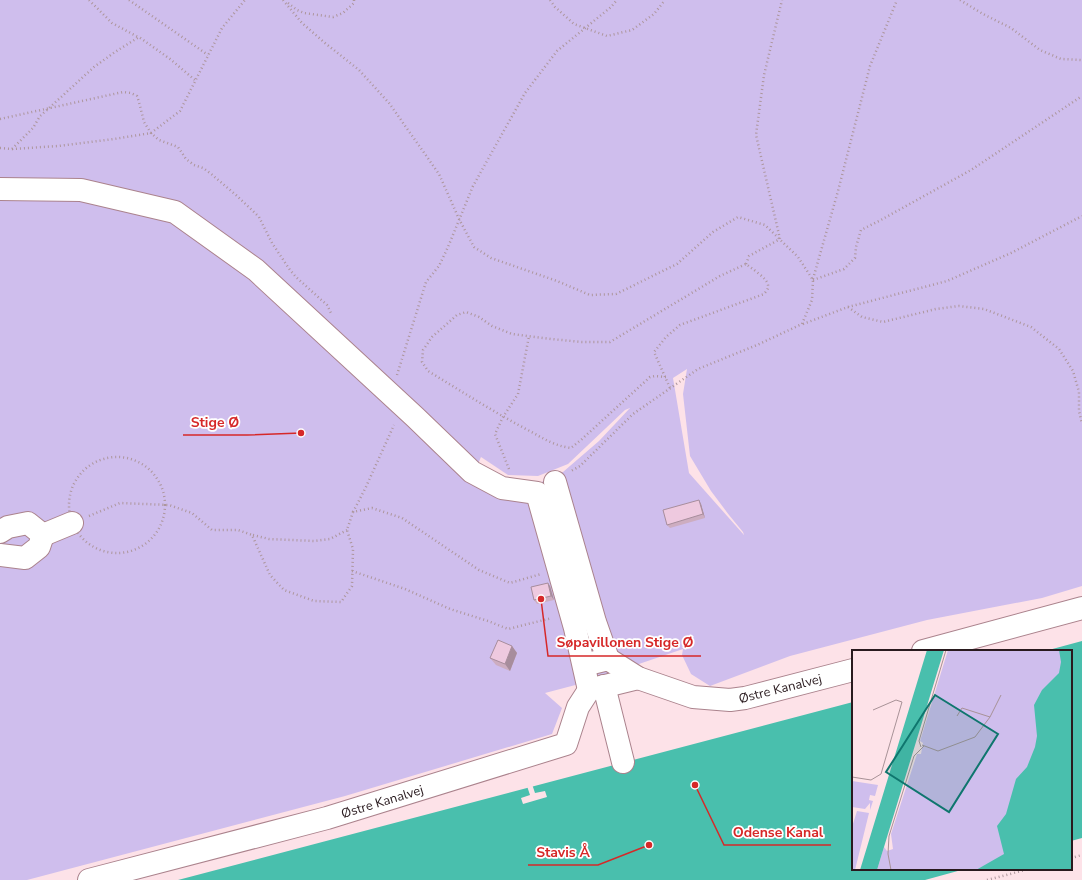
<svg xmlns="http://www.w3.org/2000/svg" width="1082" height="880" font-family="'Nunito Sans',sans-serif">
  <rect width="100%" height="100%" fill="#fde2e8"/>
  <path fill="#cfbeed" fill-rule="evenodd" d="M 0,0 L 1082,0 L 1082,586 L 1042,598 L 927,620 L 790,656 L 710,686 L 691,674 L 682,655 L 683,649 L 583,683 L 545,693 L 562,708 L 552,734 L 345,796 L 27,880 L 0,880 ZM 687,369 L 683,394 L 690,456 L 711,491 L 729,515 L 743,532 L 744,535 L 689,473 L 673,378 ZM 630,408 L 599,441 L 563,472 L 535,485 L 474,473 L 481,457 L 508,475 L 538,476 L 568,464 L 625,410 Z"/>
  <g fill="#49bfad">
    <path d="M 1082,641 L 1082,838 L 1071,841 L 1071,651 L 1045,651 Z"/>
    <path d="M 853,702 L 853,869 L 965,869 L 925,880 L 178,880 Z"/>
  </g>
  <path fill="#fde2e8" d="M 532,784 L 535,793 L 545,791 L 547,797 L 523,804 L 521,798 L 530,795 L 527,786 Z"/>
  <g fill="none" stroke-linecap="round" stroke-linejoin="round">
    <defs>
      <g id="minor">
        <path d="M 0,189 L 81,190 L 175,212 L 256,270 L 415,417 L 472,472 L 502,488 L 537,493 L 575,628 L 589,690"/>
        <path d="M 555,482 L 595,622 L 608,659"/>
        <path d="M 0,532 L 8,527 L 28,523 L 43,535 L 72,523"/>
        <path d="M 0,555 L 25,558 L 39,547 L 43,535"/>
        <path d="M 923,651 L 1082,608"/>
        <path d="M 584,665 L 608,659 L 638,678 L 693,697 L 730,700 L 745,698 L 853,670"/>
        <path d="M 604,686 L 623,762"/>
        <path d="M 89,880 L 327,818 L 566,744 L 578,707 L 589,690 L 638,678"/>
      </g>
    </defs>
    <use href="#minor" stroke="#ab838d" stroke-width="24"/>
    <g stroke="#ad969c" stroke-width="2.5" stroke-dasharray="1 3" stroke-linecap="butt">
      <path d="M 89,0 L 112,23 L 138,37"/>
      <path d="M 129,0 L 208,55"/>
      <path d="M 283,0 L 302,23 L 325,43 L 359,70 L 389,103 L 439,174 L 459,219 L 474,247 L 491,258 L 557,281 L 590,295 L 616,294 L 677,264 L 713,232 L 738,217 L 765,225 L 798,257 L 813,280 L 812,300 L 802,324 L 757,345 L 698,369 L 633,414 L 580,466 L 571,471"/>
      <path d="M 550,0 L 555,7 L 574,24 L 607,36 L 632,30 L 654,14 L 665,0"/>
      <path d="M 960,0 L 983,14 L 1011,28 L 1040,50 L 1061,59 L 1082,60"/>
      <path d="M 288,3 L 297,10 L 304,13 L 333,17 L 343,13 L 354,3 L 354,0"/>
      <path d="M 0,119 L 123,92 L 131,93 L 137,96 L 139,102 L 144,122 L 151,133 L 159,140 L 178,147 L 186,159 L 194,165 L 203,168 L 210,173 L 236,195 L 255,213 L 259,217 L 272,243 L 290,270 L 296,277 L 327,305 L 331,313"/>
      <path d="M 0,148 L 12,149 L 58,146 L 114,139 L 151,133 L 180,111 L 222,28 L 245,0"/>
      <path d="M 12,149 L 33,128 L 40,116 L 48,109 L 94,67 L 115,52 L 139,37 L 170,59 L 195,80"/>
      <path d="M 746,264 L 749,256 L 780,239 L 756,135 L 764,75 L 782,0"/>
      <path d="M 813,279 L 838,191 L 870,66 L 897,0"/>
      <path d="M 813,280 L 844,269 L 855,258 L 856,247 L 861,230 L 879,221 L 971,170 L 1082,96"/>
      <path d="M 848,307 L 862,317 L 883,322 L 936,309 L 959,306 L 984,309 L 1031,327 L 1059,349 L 1073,371 L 1079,392 L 1079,411 L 1082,424"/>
      <path d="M 803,324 L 848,307 L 947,281 L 1011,253 L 1082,216"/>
      <path d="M 397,375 L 426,282 L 439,266 L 448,247 L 473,186 L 525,93 L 557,51 L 611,7 L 617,0"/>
      <path d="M 666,377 L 655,376 L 650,377 L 582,439 L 571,448 C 554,446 541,437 526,429 C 492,411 461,391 428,371 L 422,362 L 423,350 L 432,337 L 457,315 L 466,312 L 479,317 L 492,326 L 512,334 L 551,339 L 582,342 L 610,342 L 720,276 L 746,264 C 751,268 767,278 768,285 C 769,289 766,291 764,294 L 680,325 L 666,337 L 654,352 L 670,388"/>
      <circle cx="117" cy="505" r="48"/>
      <path d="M 509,469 L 495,434 L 503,417 L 518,394 L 529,336"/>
      <path d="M 353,512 L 365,489 L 394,425"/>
      <path d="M 89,516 L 120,503 L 169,505 L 192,513 L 212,530 L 238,530 L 252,535 L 270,575 L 284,590 L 314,601 L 341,602 L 352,586 L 353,549 L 347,530 L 353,512 L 372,508 L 402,518 L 479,570 L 510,583 L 541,574"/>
      <path d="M 253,535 L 269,539 L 314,541 L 330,539 L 347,530"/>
      <path d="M 352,571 L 405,589 L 450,609 L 488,621 L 508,629 L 552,618"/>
      <path d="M 1071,858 L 1082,855"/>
      <path d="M 987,880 L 1029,869"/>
    </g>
    <use href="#minor" stroke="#fff" stroke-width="22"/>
  </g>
  <g fill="#cdadc0">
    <path d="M 701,504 L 705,518 L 670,528 L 667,525 Z"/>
    <path d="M 550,586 L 554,600 L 537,604 L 534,600 Z"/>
    <path d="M 512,646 L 517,653 L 510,671 L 496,665 L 490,658 Z"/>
  </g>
  <g fill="#a78d9c">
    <path d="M 699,500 L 701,504 L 705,518 L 703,514 Z"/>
    <path d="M 548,583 L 550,586 L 554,600 L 551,596 Z"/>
    <path d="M 512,646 L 517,653 L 510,671 L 505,664 Z"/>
  </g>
  <g fill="#eec9df" stroke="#a78d9c">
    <path d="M 699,500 L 703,514 L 667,525 L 663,510 Z"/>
    <path d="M 548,583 L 551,596 L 534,600 L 531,587 Z"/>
    <path d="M 498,640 L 512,646 L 505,664 L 490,658 Z"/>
  </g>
  <g text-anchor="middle" stroke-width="3.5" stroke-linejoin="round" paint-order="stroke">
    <g font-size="13" fill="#291a1e" stroke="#fff">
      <text transform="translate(780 688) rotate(-14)" y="5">Østre Kanalvej</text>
      <text transform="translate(382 801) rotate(-17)" y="5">Østre Kanalvej</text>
    </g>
  </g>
  <g transform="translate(852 650)">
    <rect width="220" height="220" fill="#fde2e8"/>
    <path d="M 96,0 L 220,0 L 220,220 L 25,220 L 32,197 L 35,201 L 41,199 L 39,184 L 65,104 L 69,104 L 71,93 L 68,91 ZM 0,131 L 26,135 L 23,146 L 18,145 L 17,150 L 21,151 L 18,160 L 18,153 L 13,159 L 0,157 ZM 5,161 L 17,163 L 3,220 L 0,220 L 0,177 Z" fill="#cfbeed"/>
    <path d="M 75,0 L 92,0 L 25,220 L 8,220 ZM 207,0 L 220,0 L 220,220 L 124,220 L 152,204 L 145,176 L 154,164 L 164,129 L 175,117 L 183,97 L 185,86 L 182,55 L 190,40 L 207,23 L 209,12 Z" fill="#49bfad"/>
    <path fill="none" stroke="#a89297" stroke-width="1" d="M 105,66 L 110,58 L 138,67M 70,95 L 86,101 L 123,87 L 138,67 L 149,45M 69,97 L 67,91 L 94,0M 0,127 L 19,130 L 29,124 L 50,52 L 44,50 L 21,60M 39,220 L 36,204 L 37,186 L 62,106 L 72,96"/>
    <path fill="#0f766e" fill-opacity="0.15" stroke="#0f766e" stroke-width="2" d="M 83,45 L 146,84 L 97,162 L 34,122 Z"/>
    <rect width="220" height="220" fill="none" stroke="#291a1e" stroke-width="2"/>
  </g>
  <path fill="none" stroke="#d62828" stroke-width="1.5" d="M301 433L247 435H183M541 599L548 656H701M695 785L724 845H831M649 845L598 865H528"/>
  <g fill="#d62828" stroke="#fff" stroke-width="1.5">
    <circle cx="301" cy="433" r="4"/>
    <circle cx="541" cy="599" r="4"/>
    <circle cx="695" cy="785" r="4"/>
    <circle cx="649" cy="845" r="4"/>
  </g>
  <g font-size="14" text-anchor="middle" font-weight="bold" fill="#d62828" stroke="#fff" stroke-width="3.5" stroke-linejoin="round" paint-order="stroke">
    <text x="215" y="427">Stige Ø</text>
    <text x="625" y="647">Søpavillonen Stige Ø</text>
    <text x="778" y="837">Odense Kanal</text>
    <text x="563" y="857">Stavis Å</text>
  </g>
</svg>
